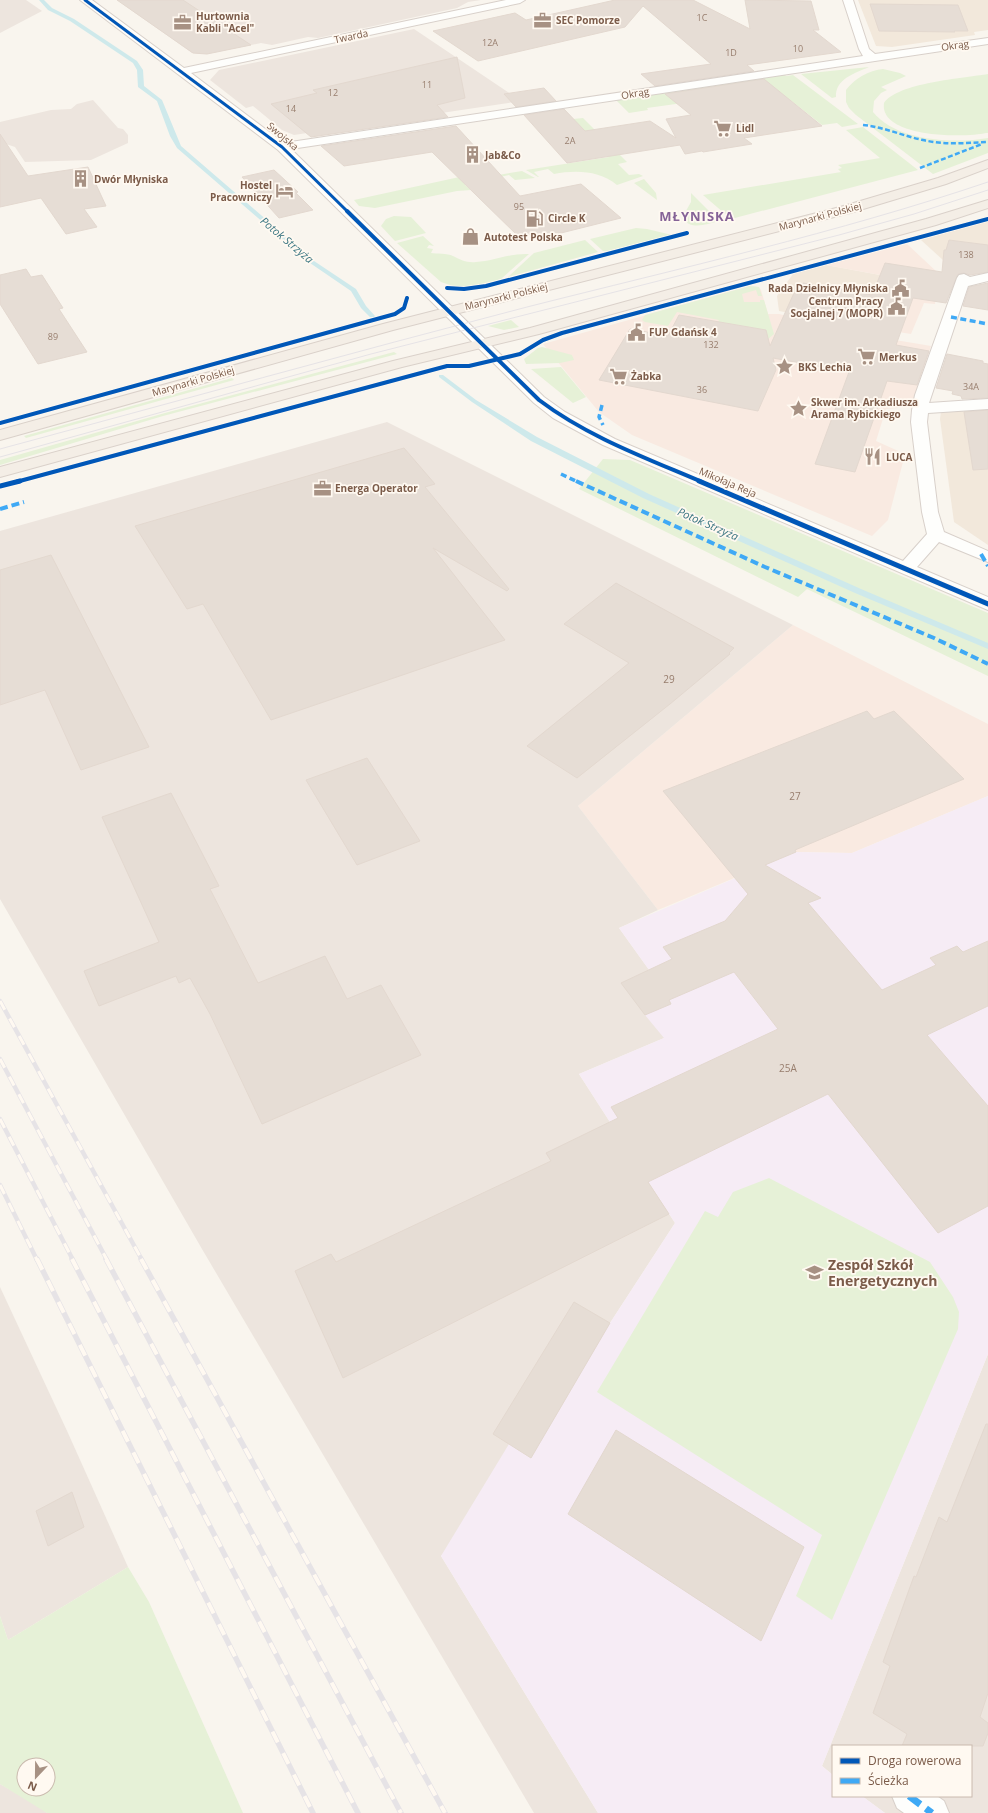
<svg xmlns="http://www.w3.org/2000/svg" width="988" height="1813" font-family="'Open Sans',sans-serif">
  <rect width="100%" height="100%" fill="#f9f5ee"/>
  <g fill="#f2e8db">
    <path d="M 858,0 L 988,0 L 988,30 L 974,32 L 975,35 L 892,47 L 876,46 Z"/>
    <path d="M 988,221 L 988,271 L 943,260 L 921,240 Z"/>
    <path d="M 826,265 L 880,275 L 860,326 L 779,311 L 777,296 L 793,274 Z"/>
    <path d="M 988,410 L 988,545 L 954,522 L 940,419 L 941,411 Z"/>
  </g>
  <g fill="#f9eae1">
    <path d="M 907,244 L 938,273 L 935,304 L 924,303 L 911,334 L 860,326 L 880,275 L 826,265 Z"/>
    <path d="M 750,286 L 759,287 L 761,290 L 768,314 L 779,314 L 812,322 L 818,327 L 931,346 L 911,407 L 886,409 L 876,441 L 905,454 L 888,520 L 872,536 L 632,435 L 599,412 L 543,344 Z"/>
    <path d="M 793,625 L 988,724 L 988,796 L 852,853 L 796,852 L 658,910 L 578,806 Z"/>
  </g>
  <g fill="#ede5de">
    <path d="M 0,0 L 26,0 L 42,11 L 0,33 Z"/>
    <path d="M 117,0 L 481,0 L 468,2 L 457,8 L 318,38 L 308,37 L 272,45 L 261,43 L 207,54 L 192,53 Z"/>
    <path d="M 414,29 L 521,101 L 294,135 L 282,130 L 253,106 L 246,108 L 210,80 L 219,70 Z"/>
    <path d="M 93,100 L 118,128 L 123,129 L 128,135 L 128,143 L 91,160 L 25,162 L 15,147 L 0,142 L 0,122 L 51,110 L 71,109 L 77,104 Z"/>
    <path d="M 387,422 L 793,625 L 578,806 L 658,910 L 619,928 L 650,971 L 648,972 L 671,1004 L 664,1038 L 579,1074 L 675,1223 L 610,1323 L 531,1458 L 441,1556 L 598,1813 L 534,1813 L 202,1249 L 0,899 L 0,531 Z"/>
    <path d="M 0,1287 L 68,1433 L 128,1567 L 8,1640 L 0,1616 Z"/>
    <path d="M 988,1354 L 988,1813 L 885,1813 L 862,1796 L 971,1796 L 971,1746 L 833,1746 L 833,1775 L 822,1766 Z"/>
    <path d="M 0,1784 L 42,1808 L 47,1813 L 0,1813 Z"/>
  </g>
  <path fill="#f6ecf5" d="M 988,796 L 988,1354 L 822,1766 L 833,1775 L 833,1796 L 862,1796 L 885,1813 L 598,1813 L 441,1556 L 509,1444 L 531,1458 L 610,1323 L 675,1223 L 579,1074 L 664,1038 L 645,1015 L 671,1003 L 647,971 L 649,970 L 619,928 L 796,852 L 852,853 Z"/>
  <g fill="#e6f1d7" fill-rule="evenodd">
    <path d="M 869,67 C 855,73 835,79 836,97 L 832,98 L 801,74 Z"/>
    <path d="M 883,69 L 900,73 L 906,76 L 881,87 L 887,90 L 881,93 L 874,101 L 873,112 C 896,141 954,144 988,138 L 988,153 L 933,174 L 856,115 L 849,108 L 846,102 L 846,90 C 854,79 869,70 883,69 Z"/>
    <path d="M 784,74 L 786,76 L 793,75 L 858,124 L 842,127 L 837,123 L 822,125 L 789,99 L 744,106 L 719,98 L 647,108 L 648,110 L 629,113 L 616,100 Z"/>
    <path d="M 988,74 L 988,133 L 986,133 C 965,138 879,138 884,103 C 897,83 964,78 988,74 Z"/>
    <path d="M 583,118 L 627,162 L 618,164 L 629,175 L 639,174 L 643,176 L 617,185 C 599,170 575,170 554,174 L 548,169 L 534,172 L 539,177 L 538,177 L 526,170 L 609,157 L 573,119 Z"/>
    <path d="M 863,127 L 918,170 L 731,219 L 703,195 L 841,172 L 838,169 L 842,168 L 838,165 L 880,158 L 846,130 Z"/>
    <path d="M 522,171 L 535,178 L 515,180 L 509,175 L 465,185 L 471,190 L 457,191 L 375,208 L 359,206 L 354,200 L 464,176 L 468,180 Z"/>
    <path d="M 644,179 L 656,193 L 657,200 L 634,183 Z"/>
    <path d="M 691,193 L 719,221 C 706,224 692,231 682,218 L 691,202 Z"/>
    <path d="M 394,216 L 411,217 L 426,233 L 395,241 L 381,226 L 386,219 Z"/>
    <path d="M 636,228 L 647,229 L 672,235 L 607,251 L 603,251 L 590,239 Z"/>
    <path d="M 423,236 L 434,246 L 429,245 L 427,248 L 433,249 L 431,253 C 437,254 447,253 453,256 C 461,260 467,263 476,262 C 495,261 510,253 529,254 L 501,279 L 469,287 L 453,286 L 441,282 L 397,243 Z"/>
    <path d="M 585,240 L 598,252 L 508,277 L 534,253 Z"/>
    <path d="M 750,286 L 759,287 L 762,296 L 758,296 L 756,290 L 742,294 L 744,302 L 760,302 L 760,300 L 764,300 L 774,334 L 767,340 L 712,334 L 719,320 L 677,312 L 668,326 L 645,322 L 642,320 L 645,315 Z"/>
    <path d="M 511,320 L 519,327 L 504,330 L 488,326 Z"/>
    <path d="M 542,347 L 572,355 L 574,360 L 560,363 L 526,364 L 524,359 L 538,348 Z"/>
    <path d="M 394,352 L 397,354 L 163,416 L 0,465 L 0,460 L 165,413 Z"/>
    <path d="M 561,367 L 586,397 L 573,403 L 531,369 Z"/>
    <path d="M 232,378 L 234,380 L 26,438 L 24,436 Z"/>
    <path d="M 603,459 L 630,460 L 988,613 L 988,676 L 807,589 L 798,597 L 579,489 Z"/>
    <path d="M 769,1178 L 930,1262 L 953,1297 L 959,1312 L 958,1329 L 832,1620 L 796,1596 L 822,1535 L 597,1392 L 705,1211 L 718,1217 L 733,1192 Z"/>
    <path d="M 128,1567 L 149,1602 L 243,1813 L 47,1813 L 0,1784 L 0,1616 L 8,1640 ZM 24,1765 L 48,1765 L 48,1789 L 24,1789 Z"/>
  </g>
  <g fill="none" stroke-linecap="round" stroke-linejoin="round">
    <g fill="#cee9eb" fill-rule="evenodd">
      <path d="M 39,0 L 44,0 L 52,8 L 74,19 L 137,61 L 143,70 L 144,86 L 162,100 L 181,146 L 314,261 L 356,289 L 366,306 L 375,316 L 374,317 L 370,317 L 361,308 L 351,291 L 310,263 L 177,148 L 170,136 L 157,101 L 138,87 L 137,70 L 133,63 L 70,21 L 48,10 Z"/>
      <path d="M 439,375 L 443,375 L 476,400 L 537,437 L 649,494 L 861,589 L 988,643 L 988,649 L 855,593 L 643,498 L 531,441 L 472,402 L 439,377 Z"/>
    </g>
  </g>
  <g fill="#e6ddd5" stroke="#e3d8cf">
    <path d="M 117,0 L 183,0 L 251,45 L 207,54 L 193,53 Z"/>
    <path d="M 615,0 L 693,0 L 750,29 L 745,0 L 811,1 L 819,30 L 813,30 L 841,52 L 747,65 L 754,71 L 655,86 L 641,74 L 711,64 L 643,6 L 625,27 L 478,61 L 433,31 L 515,13 L 526,20 Z"/>
    <path d="M 870,4 L 958,5 L 968,31 L 954,31 L 955,32 L 879,31 Z"/>
    <path d="M 457,57 L 465,98 L 437,105 L 448,117 L 311,137 L 271,104 L 317,93 L 313,90 Z"/>
    <path d="M 764,79 L 822,126 L 744,138 L 752,144 L 703,152 L 702,151 L 685,154 L 680,145 L 567,163 L 524,115 L 564,109 L 585,131 L 650,121 L 676,138 L 666,119 L 691,115 L 665,94 Z"/>
    <path d="M 544,88 L 556,101 L 516,107 L 504,94 Z"/>
    <path d="M 456,126 L 520,196 L 581,184 L 621,218 L 537,239 L 531,234 L 519,237 L 432,152 L 344,166 L 321,146 Z"/>
    <path d="M 0,134 L 28,176 L 88,167 L 106,206 L 84,209 L 97,227 L 66,234 L 41,198 L 0,207 Z"/>
    <path d="M 274,170 L 298,192 L 296,193 L 313,210 L 279,218 L 242,177 Z"/>
    <path d="M 949,240 L 988,245 L 988,272 L 970,275 L 964,273 L 958,274 L 946,303 L 913,298 L 896,345 L 929,351 L 917,385 L 887,381 L 855,472 L 815,464 L 849,372 L 773,358 L 776,370 L 758,411 L 599,380 L 630,329 L 668,336 L 679,315 L 766,330 L 770,346 L 794,293 L 798,294 L 803,283 L 872,295 L 885,263 L 942,272 L 944,250 L 946,250 Z"/>
    <path d="M 26,269 L 31,277 L 42,275 L 63,308 L 59,309 L 87,352 L 38,364 L 0,304 L 0,275 Z"/>
    <path d="M 988,283 L 988,310 L 963,306 L 969,287 Z"/>
    <path d="M 947,354 L 983,361 L 983,363 L 988,364 L 988,398 L 962,399 L 961,396 L 952,394 L 953,391 L 936,388 Z"/>
    <path d="M 988,410 L 988,469 L 973,470 L 964,412 Z"/>
    <path d="M 404,448 L 435,484 L 425,487 L 509,589 L 507,591 L 433,548 L 505,640 L 271,720 L 203,604 L 187,609 L 135,526 Z"/>
    <path d="M 51,555 L 149,747 L 81,770 L 45,690 L 0,705 L 0,570 Z"/>
    <path d="M 616,583 L 734,648 L 729,653 L 730,654 L 670,704 L 577,778 L 527,746 L 629,663 L 564,624 Z"/>
    <path d="M 867,711 L 874,719 L 894,711 L 964,779 L 795,850 L 796,852 L 765,865 L 821,898 L 808,903 L 882,990 L 936,965 L 930,958 L 957,946 L 963,952 L 988,941 L 988,1006 L 927,1035 L 988,1106 L 988,1206 L 938,1233 L 828,1094 L 648,1182 L 669,1214 L 343,1378 L 295,1271 L 331,1254 L 336,1262 L 551,1161 L 546,1153 L 618,1118 L 611,1107 L 778,1029 L 734,972 L 669,1000 L 671,1004 L 645,1015 L 621,983 L 672,959 L 663,947 L 725,921 L 748,894 L 663,791 Z"/>
    <path d="M 367,758 L 420,841 L 357,865 L 306,780 Z"/>
    <path d="M 171,793 L 219,886 L 210,889 L 258,983 L 325,956 L 347,999 L 381,985 L 421,1055 L 262,1124 L 210,1014 L 190,978 L 179,983 L 176,976 L 99,1006 L 84,971 L 159,942 L 102,817 Z"/>
    <path d="M 574,1302 L 610,1323 L 531,1458 L 493,1434 Z"/>
    <path d="M 986,1424 L 988,1424 L 988,1693 L 980,1717 L 988,1723 L 988,1733 L 983,1746 L 902,1746 L 907,1734 L 873,1713 L 890,1666 L 883,1662 L 914,1576 L 916,1577 L 939,1517 L 947,1522 Z"/>
    <path d="M 616,1430 L 804,1547 L 761,1641 L 568,1514 Z"/>
    <path d="M 72,1492 L 84,1527 L 48,1546 L 36,1511 Z"/>
  </g>
  <g fill="none" stroke-linecap="round" stroke-linejoin="round">
    <defs>
      <g id="minor">
        <path d="M 80,0 L 92,0 L 184,68 L 506,0 L 525,0 L 520,3 L 191,73 L 284,143 L 863,56 L 859,49 L 843,0 L 853,0 L 869,49 L 875,54 L 988,38 L 988,44 L 291,149 L 544,397 L 565,412 L 615,439 L 903,561 L 927,534 L 922,512 L 911,422 L 912,410 L 915,395 L 957,278 L 959,275 L 964,274 L 970,277 L 988,273 L 988,281 L 968,286 L 929,403 L 988,399 L 988,409 L 928,413 L 927,422 L 938,512 L 944,532 L 988,551 L 988,562 L 939,542 L 917,567 L 988,597 L 988,610 L 603,445 L 553,418 L 534,403 L 278,150 Z"/>
        <path d="M 892,1796 L 937,1796 L 944,1801 L 949,1813 L 904,1813 L 897,1808 Z"/>
      </g>
      <g id="major">
        <path d="M 988,160 L 988,168 L 946,184 L 850,213 L 393,330 L 0,440 L 0,430 L 383,324 L 840,207 L 938,178 Z"/>
        <path d="M 988,200 L 988,208 L 936,225 L 539,334 L 402,367 L 0,477 L 0,467 L 393,361 L 530,328 L 926,219 Z"/>
      </g>
    </defs>
    <use href="#minor" stroke="#d8d0ca" stroke-width="2"/>
    <use href="#major" stroke="#dad1ca" stroke-width="2"/>
    <use href="#minor" fill="#fefefc" fill-rule="evenodd"/>
    <use href="#major" fill="#f4eee6" fill-rule="evenodd"/>
    <g stroke="#e6e3e6" stroke-width="1">
      <path d="M 0,449 C 175,402 350,353 527,307 C 681,268 837,233 988,182"/>
      <path d="M 0,457 L 371,354 L 839,235 L 914,214 L 988,190"/>
    </g>
    <defs>
      <g id="rail-far1">
        <path d="M 0,1001 L 142,1260"/>
        <path d="M 0,1059 L 107,1260"/>
        <path d="M 0,1119 L 73,1260"/>
        <path d="M 0,1185 L 37,1260"/>
      </g>
      <g id="rail">
        <path d="M 37,1259 L 313,1813"/>
        <path d="M 72,1259 L 358,1813"/>
        <path d="M 106,1259 L 401,1813"/>
        <path d="M 141,1259 L 445,1813"/>
      </g>
    </defs>
    <use href="#rail-far1" stroke="#e6e3e6" stroke-width="4.5"/>
    <use href="#rail" stroke="#e6e3e6" stroke-width="5.5"/>
    <use href="#rail-far1" stroke="#fff9f1" stroke-width="3" stroke-dasharray="10" stroke-linecap="butt"/>
    <use href="#rail" stroke="#fff9f1" stroke-width="4" stroke-dasharray="12" stroke-linecap="butt"/>
    <g stroke="#3fa9f5" stroke-width="2.5" stroke-dasharray="5 2.5" stroke-linecap="butt">
      <path d="M 863,125 C 884,127 903,136 923,140 C 944,145 967,143 988,142"/>
      <path d="M 920,168 L 982,144"/>
    </g>
    <g stroke="#3fa9f5" stroke-width="3.5" stroke-dasharray="6 3.5" stroke-linecap="butt">
      <path d="M 951,317 L 988,324"/>
      <path d="M 602,405 L 599,417 L 603,425"/>
      <path d="M 561,474 L 578,482"/>
    </g>
    <g stroke="#3fa9f5" stroke-width="4" stroke-dasharray="8 4" stroke-linecap="butt">
      <path d="M 576,481 L 765,567 L 934,638 L 988,664"/>
      <path d="M 0,509 L 24,502"/>
      <path d="M 981,554 L 988,566"/>
    </g>
    <path stroke="#3fa9f5" stroke-width="7" stroke-dasharray="14 7" stroke-linecap="butt" d="M 909,1796 L 932,1813"/>
    <defs>
      <path id="cycleway-far2" d="M 85,0 L 282,147 L 348,212"/>
      <g id="cycleway-far1">
        <path d="M 347,211 L 539,400 C 588,437 646,458 702,482"/>
        <path d="M 447,288 L 464,289 L 486,286 L 687,233"/>
        <path d="M 0,423 L 395,314 L 404,308 L 407,298"/>
        <path d="M 16,482 L 447,366 L 469,366 L 520,354 L 543,340 L 562,333 L 988,219"/>
      </g>
      <g id="cycleway">
        <path d="M 699,481 L 988,604"/>
        <path d="M 0,486 L 20,481"/>
      </g>
    </defs>
    <use href="#cycleway-far2" stroke="#fff9f1" stroke-width="4.5"/>
    <use href="#cycleway-far1" stroke="#fff9f1" stroke-width="5.5"/>
    <use href="#cycleway" stroke="#fff9f1" stroke-width="7"/>
    <use href="#cycleway-far2" stroke="#0057b8" stroke-width="3"/>
    <use href="#cycleway-far1" stroke="#0057b8" stroke-width="4"/>
    <use href="#cycleway" stroke="#0057b8" stroke-width="5"/>
  </g>
  <defs>
    <symbol id="office-bare" viewBox="-9 -9 18 18"><path d="M-6-3h4V-5.5h4V-3h4V5H-6ZM-1-4.5V-3h2v-1.5ZM-6 0V1H6V0Z" fill="#a79183" stroke="#fff9f1" stroke-width="2.5" paint-order="stroke"/></symbol>
    <symbol id="supermarket-bare" viewBox="-9 -9 18 18"><path d="M-6-5.5h2.5l.6 2H6L4.5 2H-2.5L-4.4-4H-6ZM-1.5 3.2a1.3 1.3 0 1 0 .1 0ZM3 3.2a1.3 1.3 0 1 0 .1 0Z" fill="#a79183" stroke="#fff9f1" stroke-width="2.5" paint-order="stroke"/></symbol>
    <symbol id="building-bare" viewBox="-9 -9 18 18"><path d="M-4-6H4V6H1V3H-1V6H-4ZM-2.5-4.3h1.7v1.8h-1.7ZM.8-4.3h1.7v1.8H.8ZM-2.5-1h1.7V.8h-1.7ZM.8-1h1.7V.8H.8Z" fill="#a79183" stroke="#fff9f1" stroke-width="2.5" paint-order="stroke"/></symbol>
    <symbol id="hotel-bare" viewBox="-9 -9 18 18"><path d="M-6-4.5h1.5V1H6V5H4.5V3h-9V5H-6ZM-4 0a1.8 1.8 0 1 1 3.6 0ZM.5 0V-2.5h3Q6-2.5 6 0Z" fill="#a79183" stroke="#fff9f1" stroke-width="2.5" paint-order="stroke"/></symbol>
    <symbol id="fuel-bare" viewBox="-9 -9 18 18"><path d="M-5.5-6h7V0h2V4h1.3V-2.5L3-4.5l.8-.8L6-3V5H2.5V1h-1V6h-7ZM-4.2-4.7v3.2H.2V-4.7Z" fill="#a79183" stroke="#fff9f1" stroke-width="2.5" paint-order="stroke"/></symbol>
    <symbol id="shop-bare" viewBox="-9 -9 18 18"><path d="M-5-2.5h2.3a2.7 3.5 0 0 1 5.4 0H5L5.5 6h-11ZM-1.5-2.5h3a1.5 2.3 0 0 0-3 0Z" fill="#a79183" stroke="#fff9f1" stroke-width="2.5" paint-order="stroke"/></symbol>
    <symbol id="civic-bare" viewBox="-9 -9 18 18"><path d="M-.6-6.5H3V-4.5H.6V-3L4-1V1h2V6H-6V1h2V-1L-.6-3ZM-1.2 2.5V6h2.4V2.5Z" fill="#a79183" stroke="#fff9f1" stroke-width="2.5" paint-order="stroke"/></symbol>
    <symbol id="sight-bare" viewBox="-9 -9 18 18"><path d="M0-6L1.8-2.2L6-1.7L2.9 1.2L3.7 5.4L0 3.3L-3.7 5.4L-2.9 1.2L-6-1.7L-1.8-2.2Z" fill="#a79183" stroke="#fff9f1" stroke-width="2.5" paint-order="stroke"/></symbol>
    <symbol id="restaurant-bare" viewBox="-9 -9 18 18"><path d="M-5-6h1v4h1v-4h1v4h1v-4h1v5L-1.5 .5V6h-2V.5L-5-1ZM5-6V6H3V1.5H1.5Q1.5-4 5-6Z" fill="#a79183" stroke="#fff9f1" stroke-width="2.5" paint-order="stroke"/></symbol>
    <symbol id="school-bare" viewBox="-9 -9 18 18"><path d="M0-5L7-2L0 1L-7-2ZM-4 1L0 2.5L4 1V4Q0 6-4 4Z" fill="#a79183" stroke="#fff9f1" stroke-width="2.5" paint-order="stroke"/></symbol>
  </defs>
  <g fill-rule="evenodd">
    <use href="#office-bare" x="530" y="8" width="25" height="25"/>
    <use href="#office-bare" x="170" y="10" width="25" height="25"/>
    <use href="#supermarket-bare" x="710" y="116" width="25" height="25"/>
    <use href="#building-bare" x="460" y="142" width="25" height="25"/>
    <use href="#building-bare" x="68" y="166" width="25" height="25"/>
    <use href="#hotel-bare" x="272" y="178" width="25" height="25"/>
    <use href="#fuel-bare" x="522" y="206" width="25" height="25"/>
    <use href="#shop-bare" x="458" y="224" width="25" height="25"/>
    <use href="#civic-bare" x="888" y="276" width="25" height="25"/>
    <use href="#civic-bare" x="884" y="294" width="25" height="25"/>
    <use href="#civic-bare" x="624" y="320" width="25" height="25"/>
    <use href="#supermarket-bare" x="854" y="344" width="25" height="25"/>
    <use href="#sight-bare" x="772" y="354" width="25" height="25"/>
    <use href="#supermarket-bare" x="606" y="364" width="25" height="25"/>
    <use href="#sight-bare" x="786" y="396" width="25" height="25"/>
    <use href="#restaurant-bare" x="860" y="444" width="25" height="25"/>
    <use href="#office-bare" x="310" y="476" width="25" height="25"/>
    <use href="#school-bare" x="802" y="1260" width="25" height="25"/>
  </g>
  <g text-anchor="middle" stroke-width="3.5" stroke-linejoin="round" paint-order="stroke">
    <g font-size="9" fill="#987e6e">
      <text x="702" y="21">1C</text>
      <text x="490" y="46">12A</text>
      <text x="798" y="52">10</text>
      <text x="731" y="56">1D</text>
      <text x="427" y="88">11</text>
      <text x="333" y="96">12</text>
      <text x="291" y="112">14</text>
      <text x="570" y="144">2A</text>
      <text x="519" y="210">95</text>
      <text x="966" y="258">138</text>
      <text x="53" y="340">89</text>
      <text x="711" y="348">132</text>
      <text x="971" y="390">34A</text>
      <text x="702" y="393">36</text>
    </g>
    <g font-size="10" font-weight="bold" fill="#7b5b49" stroke="#fff9f1" text-anchor="start">
      <text x="196" y="20">Hurtownia<tspan x="196" dy="12">Kabli "Acel"</tspan></text>
      <text x="556" y="24">SEC Pomorze</text>
      <text x="736" y="132">Lidl</text>
      <text x="485" y="159">Jab&amp;Co</text>
      <text x="94" y="183">Dwór Młyniska</text>
      <text x="272" y="189" text-anchor="end">Hostel<tspan x="272" dy="12">Pracowniczy</tspan></text>
      <text x="548" y="222">Circle K</text>
      <text x="484" y="241">Autotest Polska</text>
      <text x="888" y="292" text-anchor="end">Rada Dzielnicy Młyniska</text>
      <text x="883" y="305" text-anchor="end">Centrum Pracy<tspan x="883" dy="12">Socjalnej 7 (MOPR)</tspan></text>
      <text x="649" y="336">FUP Gdańsk 4</text>
      <text x="879" y="361">Merkus</text>
      <text x="798" y="371">BKS Lechia</text>
      <text x="631" y="380">Żabka</text>
      <text x="811" y="406">Skwer im. Arkadiusza<tspan x="811" dy="12">Arama Rybickiego</tspan></text>
      <text x="886" y="461">LUCA</text>
      <text x="335" y="492">Energa Operator</text>
    </g>
    <g font-size="10" fill="#7b5b49" stroke="#fff9f1">
      <text transform="translate(351 36) rotate(-12)" y="4">Twarda</text>
      <text transform="translate(955 45) rotate(-8)" y="4">Okrąg</text>
      <text transform="translate(635 93) rotate(-9)" y="4">Okrąg</text>
      <text transform="translate(283 136) rotate(40)" y="4">Swojska</text>
      <text transform="translate(820 216) rotate(-15)" y="4">Marynarki Polskiej</text>
      <text transform="translate(506 296) rotate(-14)" y="4">Marynarki Polskiej</text>
      <text transform="translate(193 381) rotate(-16)" y="4">Marynarki Polskiej</text>
      <text transform="translate(728 482) rotate(23)" y="4">Mikołaja Reja</text>
    </g>
    <g font-size="10" fill="#987e6e">
      <text x="669" y="683">29</text>
      <text x="795" y="800">27</text>
      <text x="788" y="1072">25A</text>
    </g>
    <g font-size="11" font-style="italic" fill="#3b7682" stroke="#fff9f1">
      <text transform="translate(287 240) rotate(40)" y="4">Potok Strzyża</text>
      <text transform="translate(708 524) rotate(24)" y="4">Potok Strzyża</text>
    </g>
    <g font-size="13" font-weight="bold" letter-spacing="1" fill="#856297" stroke="#fff9f1">
      <text x="697" y="221">MŁYNISKA</text>
    </g>
    <g font-size="14" font-weight="bold" fill="#7b5b49" stroke="#fff9f1" text-anchor="start">
      <text x="828" y="1270">Zespół Szkół<tspan x="828" dy="16">Energetycznych</tspan></text>
    </g>
  </g>
  <rect x="832" y="1745" width="140" height="52" fill="#fff9f1" stroke="#cabaae"/>
  <rect x="840" y="1758" width="20" height="6" fill="#0057b8" stroke="#cabaae"/>
  <text x="868" y="1765" font-size="12" fill="#7b5b49">Droga rowerowa</text>
  <rect x="840" y="1778" width="20" height="6" fill="#3fa9f5" stroke="#cabaae"/>
  <text x="868" y="1785" font-size="12" fill="#7b5b49">Ścieżka</text>
  <g transform="translate(36 1777) rotate(202)"><circle r="19" fill="#fff9f1" stroke="#cabaae"/>
  <path d="M0-3L7 15L0 10L-7 15Z" fill="#a79183"/>
  <text y="-6" font-size="11" font-weight="bold" text-anchor="middle" fill="#7b5b49">N</text>
  </g>
</svg>
